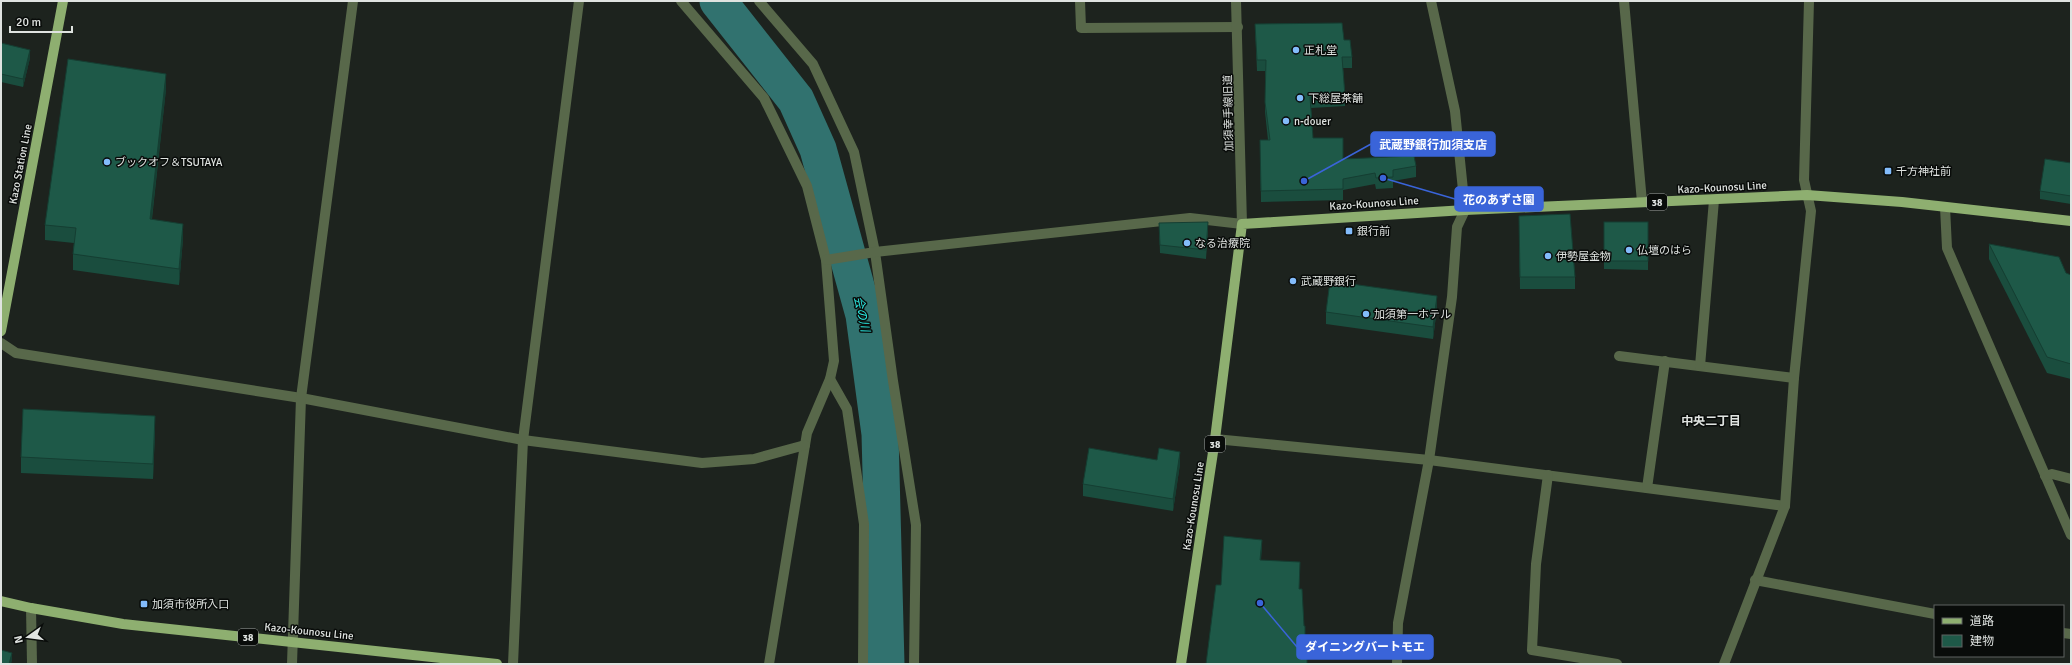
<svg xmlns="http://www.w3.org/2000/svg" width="2072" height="665" font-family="Signika,'Noto Sans JP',sans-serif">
  <rect width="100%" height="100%" fill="#1d231e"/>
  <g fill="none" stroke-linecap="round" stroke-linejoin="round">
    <path stroke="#31726f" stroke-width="37" d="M 718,1 L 796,100 L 818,149 L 864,315 L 880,434 L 886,664"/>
    <g stroke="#58684a" stroke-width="10">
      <path d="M 681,1 L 764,98 L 807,186 L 826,260 L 834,361 L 830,379 L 807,433 L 769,664"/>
      <path d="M 759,1 L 813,64 L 854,152 L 875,252 L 893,381 L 916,525 L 914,664"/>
      <path d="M 1080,1 L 1081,28 L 1238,27"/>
      <path d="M 1624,1 L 1642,202"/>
      <path d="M 1945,207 L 1947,248 L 2071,535"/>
      <path d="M 826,260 L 875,252 L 1190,218 L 1242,224 L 1236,1"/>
      <path d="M 1,343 L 16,353 L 301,398 L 523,440 L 702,463 L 754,459 L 805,445"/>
      <path d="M 1619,356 L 1794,378"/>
      <path d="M 1700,366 L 1714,200"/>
      <path d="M 830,379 L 847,409 L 864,524 L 863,664"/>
      <path d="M 1215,439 L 1429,460 L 1785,506"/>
      <path d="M 1548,475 L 1536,564 L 1532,650 L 1617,664"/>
      <path d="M 2045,476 L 2052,474 L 2071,479"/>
      <path d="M 1647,488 L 1665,361"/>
      <path d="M 1755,580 L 1935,614"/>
      <path d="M 31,608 L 32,664"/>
      <path d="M 2063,633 L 2071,634"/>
      <path d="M 292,664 L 301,398 L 353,1"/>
      <path d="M 513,664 L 523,440 L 579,1"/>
      <path d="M 1397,664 L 1398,623 L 1429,460 L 1452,297 L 1457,227 L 1465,210 L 1455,111 L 1431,1"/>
      <path d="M 1724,664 L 1785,506 L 1794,378 L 1811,211 L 1804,180 L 1809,1"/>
    </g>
    <g stroke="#8eaf70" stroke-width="10">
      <path d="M 1,331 L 63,1"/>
      <path d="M 1,601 L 31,608 L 123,624 L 497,664"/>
      <path d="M 1181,664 L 1215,439 L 1242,224 L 1465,210 L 1807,195 L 1902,202 L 2071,221"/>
    </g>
  </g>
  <g fill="#1a4d3e">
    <path d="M 1255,24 L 1344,40 L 1352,57 L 1352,68 L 1343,68 L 1345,96 L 1345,106 L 1311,108 L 1313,138 L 1343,159 L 1416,166 L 1416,177 L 1393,181 L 1393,188 L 1376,189 L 1375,184 L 1343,190 L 1343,200 L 1261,202 L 1260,140 L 1268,140 L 1265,112 L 1265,71 L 1257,71 Z"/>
    <path d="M 1,43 L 30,58 L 23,87 L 1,82 Z"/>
    <path d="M 166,89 L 152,219 L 183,239 L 179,285 L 73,270 L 73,254 L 74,243 L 45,240 L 45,225 Z"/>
    <path d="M 2071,163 L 2071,204 L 2040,199 L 2040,191 Z"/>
    <path d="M 1519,216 L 1575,277 L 1575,289 L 1520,289 Z"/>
    <path d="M 1604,222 L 1648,222 L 1648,270 L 1604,269 Z"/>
    <path d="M 1159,223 L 1208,230 L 1206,259 L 1160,253 Z"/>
    <path d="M 1989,244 L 2071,275 L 2071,379 L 2047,373 L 1989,259 Z"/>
    <path d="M 1437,308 L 1433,339 L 1326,324 L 1326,312 Z"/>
    <path d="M 155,431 L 153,479 L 21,473 L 21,457 Z"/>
    <path d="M 1180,464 L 1173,511 L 1083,496 L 1083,484 Z"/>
  </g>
  <g fill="#153e32">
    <path d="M 30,50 L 30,58 L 23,87 L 23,79 Z"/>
    <path d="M 166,74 L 166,89 L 150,234 L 150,219 Z"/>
    <path d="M 183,224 L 183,239 L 179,285 L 179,269 Z"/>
    <path d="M 1437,296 L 1437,308 L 1433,339 L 1433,327 Z"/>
    <path d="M 155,416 L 155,431 L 153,479 L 153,464 Z"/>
    <path d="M 1180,452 L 1180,464 L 1173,511 L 1173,499 Z"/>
    <path d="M 1262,540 L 1262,550 L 1260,570 L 1260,560 Z"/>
    <path d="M 12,653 L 12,661 L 11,664 L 9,664 Z"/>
  </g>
  <g fill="#1e5948" stroke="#153e32">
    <path d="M 1342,23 L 1344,40 L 1350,40 L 1352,57 L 1342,57 L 1345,96 L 1310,97 L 1313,138 L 1343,138 L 1343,159 L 1414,156 L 1416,166 L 1393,170 L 1393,177 L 1376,178 L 1375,173 L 1343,179 L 1343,189 L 1261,191 L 1260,140 L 1270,140 L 1265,102 L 1266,60 L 1257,60 L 1255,24 Z"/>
    <path d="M 1,43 L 30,50 L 23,79 L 1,74 Z"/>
    <path d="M 68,59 L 166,74 L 150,219 L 183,224 L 179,269 L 73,254 L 76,228 L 45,225 Z"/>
    <path d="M 2045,159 L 2071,163 L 2071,196 L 2040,191 Z"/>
    <path d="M 1570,214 L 1575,277 L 1520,277 L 1519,216 Z"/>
    <path d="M 1208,222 L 1206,250 L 1160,245 L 1159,223 Z"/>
    <rect x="1604" y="222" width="44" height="39"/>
    <path d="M 1989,244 L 2059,257 L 2066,273 L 2071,275 L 2071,364 L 2047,357 Z"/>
    <path d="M 1330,281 L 1437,296 L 1433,327 L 1326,312 Z"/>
    <path d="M 23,409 L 155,416 L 153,464 L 21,457 Z"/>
    <path d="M 1089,448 L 1157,460 L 1159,448 L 1180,452 L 1173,499 L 1083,484 Z"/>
    <path d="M 1224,536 L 1262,540 L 1260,560 L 1300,562 L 1299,589 L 1302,589 L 1304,626 L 1305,626 L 1305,654 L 1307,654 L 1307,664 L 1206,664 L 1216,585 L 1221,585 Z"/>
    <path d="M 1,650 L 12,653 L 9,664 L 1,664 Z"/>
  </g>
  <g fill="#83bcfb" stroke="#090c0a" stroke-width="1.5">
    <circle cx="1296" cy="50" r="4"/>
    <circle cx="1300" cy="98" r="4"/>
    <circle cx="1286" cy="121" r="4"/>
    <circle cx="107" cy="162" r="4"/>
    <rect x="1884" y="167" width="8" height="8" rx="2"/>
    <rect x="1345" y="227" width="8" height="8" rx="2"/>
    <circle cx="1187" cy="243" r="4"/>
    <circle cx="1629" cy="250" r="4"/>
    <circle cx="1548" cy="256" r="4"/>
    <circle cx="1293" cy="281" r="4"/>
    <circle cx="1366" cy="314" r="4"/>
    <rect x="140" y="600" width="8" height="8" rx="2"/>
  </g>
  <g text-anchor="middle" stroke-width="3" stroke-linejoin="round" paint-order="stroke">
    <g fill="#090c0a" stroke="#9fa2a0" stroke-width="1">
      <rect x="1647" y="194" width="20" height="16" rx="3"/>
      <rect x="1205" y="436" width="20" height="16" rx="3"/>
      <rect x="238" y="629" width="20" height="16" rx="3"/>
    </g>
    <g font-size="10" font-weight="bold" fill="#dfe3e0">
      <text x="1657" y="206">38</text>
      <text x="1215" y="448">38</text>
      <text x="248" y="641">38</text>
    </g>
    <g font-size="11" fill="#dfe3e0" stroke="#090c0a" text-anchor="start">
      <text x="1304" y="54">正札堂</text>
      <text x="1308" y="102">下総屋茶舗</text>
      <text x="1294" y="125">n-douer</text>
      <text x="115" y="166">ブックオフ＆TSUTAYA</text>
      <text x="1896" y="175">千方神社前</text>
      <text x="1357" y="235">銀行前</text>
      <text x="1195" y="247">なる治療院</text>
      <text x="1637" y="254">仏壇のはら</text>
      <text x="1556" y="260">伊勢屋金物</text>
      <text x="1301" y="285">武蔵野銀行</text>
      <text x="1374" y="318">加須第一ホテル</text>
      <text x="152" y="608">加須市役所入口</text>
    </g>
    <g font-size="11" fill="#dfe3e0" stroke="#090c0a">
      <text transform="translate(1228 113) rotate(-91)" y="4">加須幸手線旧道</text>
      <text transform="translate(20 164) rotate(-79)" y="4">Kazo Station Line</text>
      <text transform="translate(1722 187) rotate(-3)" y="4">Kazo-Kounosu Line</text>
      <text transform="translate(1374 203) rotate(-4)" y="4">Kazo-Kounosu Line</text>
      <text transform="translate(1193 506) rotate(-81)" y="4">Kazo-Kounosu Line</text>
      <text transform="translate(309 631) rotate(6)" y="4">Kazo-Kounosu Line</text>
    </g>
    <g font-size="12" font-style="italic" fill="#2bede6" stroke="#090c0a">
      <text transform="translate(862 314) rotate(78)" y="4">会の川</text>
    </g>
    <g font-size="12" font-weight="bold" fill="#dfe3e0" stroke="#090c0a">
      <text x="1711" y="425">中央二丁目</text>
    </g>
  </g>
  <path fill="none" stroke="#3a64d9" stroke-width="1.5" d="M1304 181L1371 144M1383 178L1455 199M1260 603L1297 647"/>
  <g fill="#3a64d9" stroke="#090c0a" stroke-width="1.5">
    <circle cx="1304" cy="181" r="4"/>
    <circle cx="1383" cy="178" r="4"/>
    <circle cx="1260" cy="603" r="4"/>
  </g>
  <g fill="#3a64d9" stroke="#3a64d9" stroke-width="1.5">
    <rect x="1371" y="132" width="124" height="24" rx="4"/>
    <rect x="1455" y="187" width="88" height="24" rx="4"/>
    <rect x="1297" y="635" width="136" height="24" rx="4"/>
  </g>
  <g font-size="12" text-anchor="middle" font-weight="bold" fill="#fff">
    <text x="1433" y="149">武蔵野銀行加須支店</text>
    <text x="1499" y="204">花のあずさ園</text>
    <text x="1365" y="651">ダイニングバートモエ</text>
  </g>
  <rect width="2072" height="665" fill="none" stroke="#dfe3e0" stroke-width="4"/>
  <rect x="1934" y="605" width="130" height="52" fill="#090c0a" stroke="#5f6260"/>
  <rect x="1942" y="618" width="20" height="6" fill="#8eaf70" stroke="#5f6260"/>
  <text x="1970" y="625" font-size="12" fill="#dfe3e0">道路</text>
  <rect x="1942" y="635" width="20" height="12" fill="#1e5948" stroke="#5f6260"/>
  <text x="1970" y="645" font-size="12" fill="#dfe3e0">建物</text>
  <g transform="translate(28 637) rotate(256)" stroke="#090c0a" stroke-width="3" paint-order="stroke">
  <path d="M0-3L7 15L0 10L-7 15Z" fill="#dfe3e0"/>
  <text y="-6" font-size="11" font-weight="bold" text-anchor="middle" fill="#dfe3e0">N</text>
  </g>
  <path d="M10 26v6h62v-6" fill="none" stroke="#dfe3e0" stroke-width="2"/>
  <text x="16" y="26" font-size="12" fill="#dfe3e0" stroke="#090c0a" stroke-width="3" paint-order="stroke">20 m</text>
</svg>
